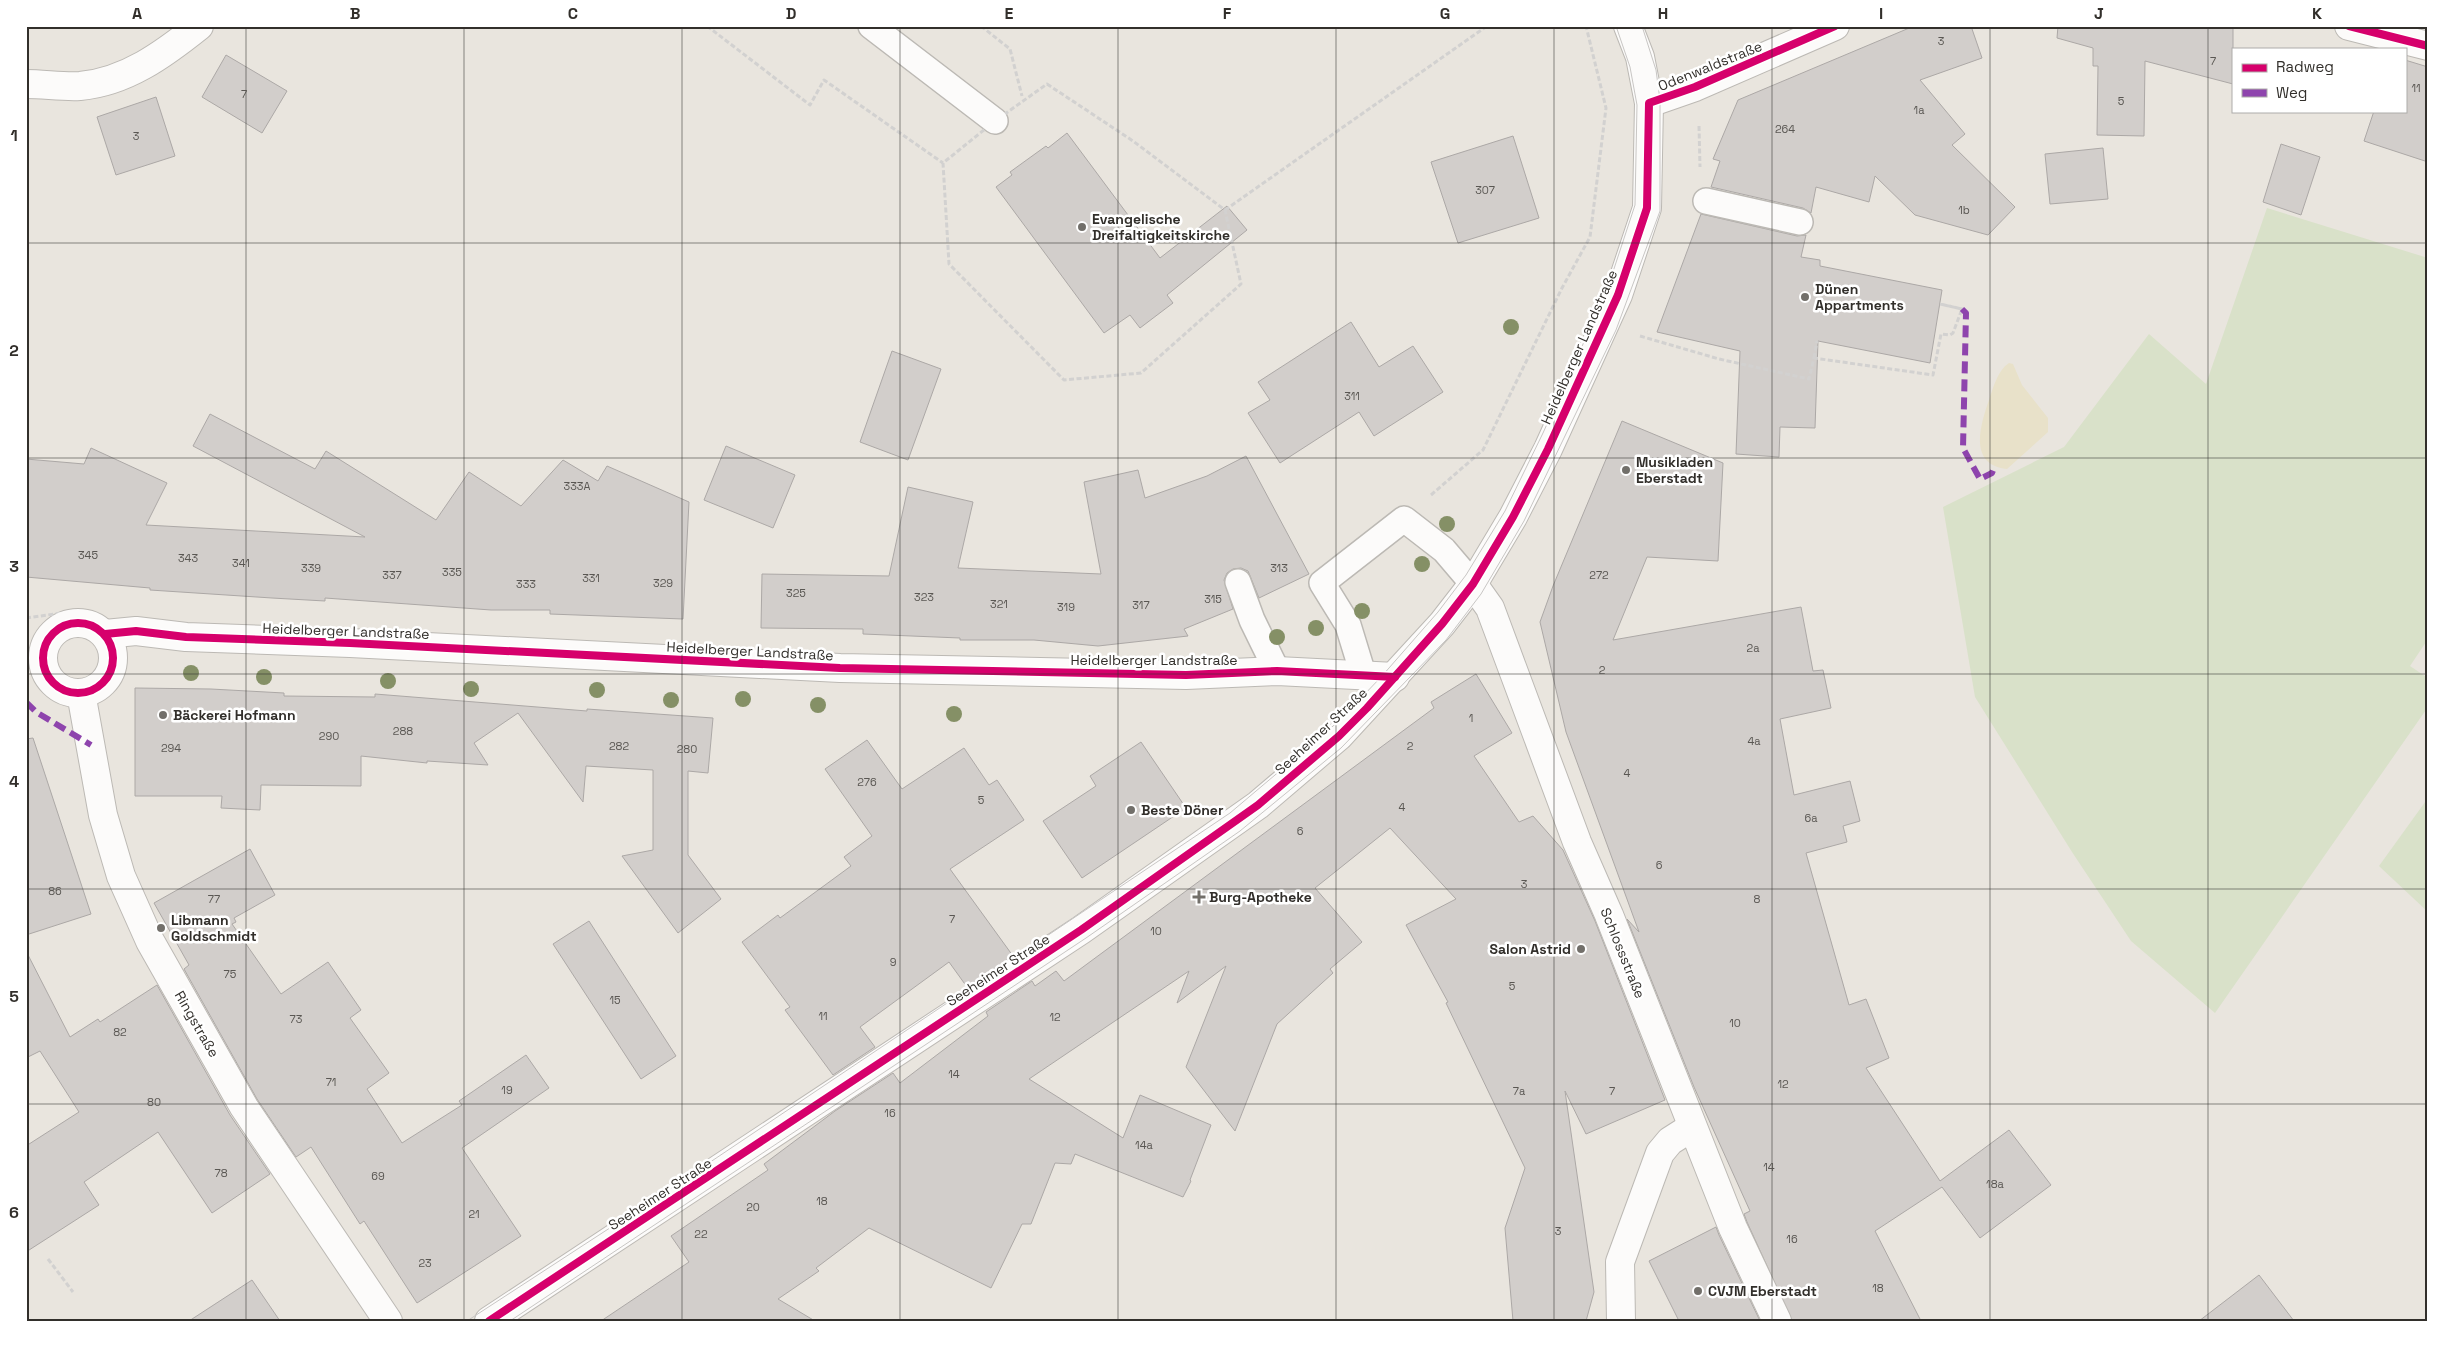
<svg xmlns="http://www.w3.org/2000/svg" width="2454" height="1347" font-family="'Space Grotesk',sans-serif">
  <rect width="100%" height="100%" fill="#e9e5de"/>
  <g fill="#d9e1c9">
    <path d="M 2267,208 L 2428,258 L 2428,639 L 2410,666 L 2428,678 L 2428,707 L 2215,1013 L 2131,941 L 2072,852 L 1975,697 L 1943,507 L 2064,447 L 2149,334 L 2206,384 Z"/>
    <path d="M 2428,798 L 2428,912 L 2379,866 Z"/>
  </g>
  <path fill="#e8e1c9" d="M 2009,363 L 2013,364 L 2022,385 L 2048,418 L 2048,432 L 2007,469 C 1968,465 1980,426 1989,400 C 1993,388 1998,370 2009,363 Z"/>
  <g fill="#d2cecb" stroke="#aca8a6">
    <path d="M 1914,26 L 1971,26 L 1982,58 L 1920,80 L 1965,134 L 1952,145 L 2015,207 L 1988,235 L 1915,215 L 1875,176 L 1869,202 L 1816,187 L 1811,213 L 1803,208 L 1711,187 L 1720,161 L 1713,159 L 1738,100 Z"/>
    <path d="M 2058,26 L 2233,26 L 2233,84 L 2145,61 L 2144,136 L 2097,135 L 2098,66 L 2093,66 L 2093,48 L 2057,38 Z"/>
    <path d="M 226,55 L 287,91 L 262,133 L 202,97 Z"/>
    <path d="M 2405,60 L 2428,67 L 2428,162 L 2364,141 L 2374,111 L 2405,111 Z"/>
    <path d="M 156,97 L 175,156 L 116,175 L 97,117 Z"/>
    <path d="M 1067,133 L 1160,258 L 1227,206 L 1247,230 L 1167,295 L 1173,303 L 1140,328 L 1130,315 L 1104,333 L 996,187 L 1012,175 L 1010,172 L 1046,146 L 1048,148 Z"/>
    <path d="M 1513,136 L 1539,218 L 1458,243 L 1431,162 Z"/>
    <path d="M 2281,144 L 2320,157 L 2301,215 L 2263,202 Z"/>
    <path d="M 2103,148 L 2108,199 L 2050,204 L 2045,154 Z"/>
    <path d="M 1701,214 L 1797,236 L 1806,235 L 1801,257 L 1820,260 L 1820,266 L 1942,290 L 1930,363 L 1818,341 L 1815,428 L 1780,427 L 1779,457 L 1736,454 L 1740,351 L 1657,332 Z"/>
    <path d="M 1351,322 L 1379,367 L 1413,346 L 1443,392 L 1374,436 L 1359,412 L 1280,463 L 1248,413 L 1270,400 L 1258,382 Z"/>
    <path d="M 892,351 L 941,369 L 908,460 L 860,442 Z"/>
    <path d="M 210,414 L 315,469 L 326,451 L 436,520 L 469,472 L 521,506 L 563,460 L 598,481 L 607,466 L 689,502 L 683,619 L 550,614 L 550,610 L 491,610 L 325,598 L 325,601 L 272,598 L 150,590 L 150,588 L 26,577 L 26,459 L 84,464 L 91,448 L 167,483 L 146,525 L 365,537 L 193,446 Z"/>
    <path d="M 1622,421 L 1723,463 L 1718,561 L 1647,557 L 1613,640 L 1801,607 L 1813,671 L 1823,670 L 1831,708 L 1780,719 L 1794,795 L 1850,781 L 1860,821 L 1843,826 L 1847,842 L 1806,853 L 1849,1005 L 1866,999 L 1889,1058 L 1866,1068 L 1940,1181 L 2009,1130 L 2051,1185 L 1980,1238 L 1942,1187 L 1875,1231 L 1921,1321 L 1792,1321 L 1747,1222 L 1744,1214 L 1750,1211 L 1694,1087 L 1627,919 L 1639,932 L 1566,732 L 1540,622 L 1553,586 Z"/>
    <path d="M 726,446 L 795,475 L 773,528 L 704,500 Z"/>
    <path d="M 1246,456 L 1309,574 L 1259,598 L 1248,571 L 1241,568 L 1233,569 L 1227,573 L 1224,580 L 1233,609 L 1184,629 L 1188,636 L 1098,646 L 1034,640 L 960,640 L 960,638 L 863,634 L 863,629 L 761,628 L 762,574 L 889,576 L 908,487 L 973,502 L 958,568 L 1101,574 L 1084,482 L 1138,470 L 1145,498 L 1207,476 Z"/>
    <path d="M 1476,674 L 1512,733 L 1474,756 L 1519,822 L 1533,816 L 1563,850 L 1595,921 L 1665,1100 L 1586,1134 L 1565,1091 L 1594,1292 L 1586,1321 L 1513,1321 L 1505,1228 L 1525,1168 L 1446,1003 L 1448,1002 L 1406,925 L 1456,899 L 1390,828 L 1315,888 L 1362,942 L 1330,969 L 1333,973 L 1277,1024 L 1235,1131 L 1186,1067 L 1226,966 L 1177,1003 L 1189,971 L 1029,1079 L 1123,1138 L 1140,1095 L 1211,1125 L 1190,1180 L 1191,1181 L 1183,1197 L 1075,1154 L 1071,1164 L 1055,1163 L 1031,1224 L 1022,1224 L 991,1288 L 869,1228 L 816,1268 L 819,1271 L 778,1299 L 815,1321 L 601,1321 L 689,1262 L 671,1236 L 768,1170 L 764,1164 L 835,1111 L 893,1073 L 900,1083 L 988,1016 L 986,1012 L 1032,981 L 1035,986 L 1056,971 L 1064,981 L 1434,708 L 1431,702 Z"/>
    <path d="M 135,688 L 211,689 L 284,693 L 284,696 L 375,697 L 375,694 L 587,711 L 587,709 L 713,718 L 708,773 L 688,771 L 688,855 L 721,899 L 678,933 L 622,856 L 653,850 L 653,770 L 586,766 L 583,802 L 518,713 L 474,743 L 488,765 L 427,761 L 427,763 L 361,756 L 361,786 L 261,785 L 260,810 L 221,808 L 222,796 L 135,796 Z"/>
    <path d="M 33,738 L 91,914 L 26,935 L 26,739 Z"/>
    <path d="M 867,740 L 902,789 L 964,748 L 989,785 L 997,780 L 1024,820 L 950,869 L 1013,956 L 967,987 L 949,962 L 860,1027 L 875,1047 L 833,1075 L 785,1010 L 790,1007 L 742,942 L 778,915 L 780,918 L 851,866 L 844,857 L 872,836 L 825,769 Z"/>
    <path d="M 1141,742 L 1186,808 L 1082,878 L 1043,821 L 1096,786 L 1090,776 Z"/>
    <path d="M 250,849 L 275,895 L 234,918 L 236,922 L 232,924 L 281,994 L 328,962 L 361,1010 L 350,1018 L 389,1073 L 367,1089 L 402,1143 L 462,1105 L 459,1101 L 526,1055 L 549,1088 L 462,1148 L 521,1236 L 417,1303 L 364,1221 L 360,1224 L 311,1147 L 296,1157 L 257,1099 L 184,969 L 189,965 L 154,903 Z"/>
    <path d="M 589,921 L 676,1056 L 641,1079 L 553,944 Z"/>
    <path d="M 26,951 L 70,1037 L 98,1019 L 100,1022 L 157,985 L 230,1115 L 270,1174 L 212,1213 L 158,1132 L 84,1182 L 99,1205 L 26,1252 L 26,1146 L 79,1112 L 40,1051 L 26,1058 Z"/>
    <path d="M 1716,1227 L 1719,1235 L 1760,1321 L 1679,1321 L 1649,1261 Z"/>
    <path d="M 2259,1275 L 2294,1321 L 2199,1321 Z"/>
    <path d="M 252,1280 L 280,1321 L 189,1321 Z"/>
  </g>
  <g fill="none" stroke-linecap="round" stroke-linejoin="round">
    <defs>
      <g id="service">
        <path d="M 871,26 L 995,121"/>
        <path d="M 1706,201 L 1800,222"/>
        <path d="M 1238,582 L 1252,620 L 1277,671"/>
        <path d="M 1363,674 L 1348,625 L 1322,583 L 1404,519 L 1444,550 L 1473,584"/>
      </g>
      <g id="minor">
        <path d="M 2349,26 L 2428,46"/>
        <path d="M 26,84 C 44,84 63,87 80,86 C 126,82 164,54 199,26"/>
        <path d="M 1649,103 L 1695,87 L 1835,26"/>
        <path d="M 1473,584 L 1490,608 L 1577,842 L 1609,915 L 1733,1228 L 1777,1321"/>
        <path d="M 1621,1321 L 1620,1262 L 1660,1153 L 1670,1141 L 1692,1127"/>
      </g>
      <g id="tertiary">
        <circle cx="78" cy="658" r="35"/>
        <path d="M 105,634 L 136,631 L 186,637 L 350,643 L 840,668 L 1186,675 L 1277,671 L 1395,677"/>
        <path d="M 81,693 L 103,815 L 121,876 L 150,941 L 244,1107 L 388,1321"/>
        <path d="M 489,1321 L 1081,930 L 1258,805 L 1339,736 L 1442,624 L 1473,584 L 1513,517 L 1548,449 L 1618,295 L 1647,208 L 1649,103 L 1640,57 L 1628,26"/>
      </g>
    </defs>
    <use href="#service" stroke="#bcb9b4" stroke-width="28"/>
    <use href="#minor" stroke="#bcb9b4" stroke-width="30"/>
    <use href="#tertiary" stroke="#bcb9b4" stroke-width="30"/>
    <g stroke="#d2d1d0" stroke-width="3" stroke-dasharray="5 2.5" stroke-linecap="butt">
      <path d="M 707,26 L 810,105 L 824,80 L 943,163"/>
      <path d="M 981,26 L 1010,49 L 1022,96"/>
      <path d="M 1047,84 L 1133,141 L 1225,210 L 1241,284 L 1141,373 L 1064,380 L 949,264 L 943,163 L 995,121 Z"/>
      <path d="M 1699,126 L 1700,167"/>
      <path d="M 1225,210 L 1487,26"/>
      <path d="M 1940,304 L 1962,309 L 1940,304"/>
      <path d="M 1640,336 L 1719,359 L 1809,379 L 1814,358 L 1933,375 L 1941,334 L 1950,335 L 1953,333 L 1962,309"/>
      <path d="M 1814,358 L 1817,341"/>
      <path d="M 1431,495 L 1483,450 L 1562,288 L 1590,237 L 1606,108 L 1586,26"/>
      <path d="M 26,618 L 76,611"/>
      <path d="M 48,1259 L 73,1292"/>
    </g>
    <use href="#service" stroke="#fcfbfa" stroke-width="25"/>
    <use href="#minor" stroke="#fcfbfa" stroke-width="28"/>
    <use href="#tertiary" stroke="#fcfbfa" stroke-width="28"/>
    <g stroke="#c8c6c4" stroke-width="1">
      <path d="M 467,1321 L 685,1179 L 1230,813 L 1339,721 L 1382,676 L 1438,612 L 1466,575 L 1505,511 L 1543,433 L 1606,293 L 1635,205 L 1637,105 L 1630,67 L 1616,26"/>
      <path d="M 510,1321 L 1086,938 L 1240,831 L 1341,748 L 1446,640 L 1481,594 L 1524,521 L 1616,330 L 1660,211 L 1660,100 L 1656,70 L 1642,26"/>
    </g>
    <g stroke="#8e44ad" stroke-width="6" stroke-dasharray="12 6" stroke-linecap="butt">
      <path d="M 1962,309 L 1966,313 L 1963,448 L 1980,479 L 1992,473 L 1994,468"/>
      <path d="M 26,702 L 36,712 L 91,745"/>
    </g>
    <defs>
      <g id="cycleway">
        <path d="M 2349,26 L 2428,46"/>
        <circle cx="78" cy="658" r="35"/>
        <path d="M 105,634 L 136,631 L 186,637 L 350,643 L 840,668 L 1186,675 L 1277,671 L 1395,677"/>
        <path d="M 489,1321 L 1081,930 L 1258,805 L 1339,736 L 1367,708 L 1442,624 L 1473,584 L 1513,517 L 1548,449 L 1618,295 L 1647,208 L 1649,103 L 1695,87 L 1835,26"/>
      </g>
    </defs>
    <use href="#cycleway" stroke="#fff" stroke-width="11"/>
    <use href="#cycleway" stroke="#d6006c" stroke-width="8"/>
  </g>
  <g fill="#859066">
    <circle cx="1511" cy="327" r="8"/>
    <circle cx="1447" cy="524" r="8"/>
    <circle cx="1422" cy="564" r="8"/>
    <circle cx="1362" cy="611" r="8"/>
    <circle cx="1316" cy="628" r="8"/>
    <circle cx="1277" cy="637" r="8"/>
    <circle cx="191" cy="673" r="8"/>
    <circle cx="264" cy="677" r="8"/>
    <circle cx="388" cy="681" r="8"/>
    <circle cx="471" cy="689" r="8"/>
    <circle cx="597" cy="690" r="8"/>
    <circle cx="743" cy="699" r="8"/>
    <circle cx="671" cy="700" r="8"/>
    <circle cx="818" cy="705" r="8"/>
    <circle cx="954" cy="714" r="8"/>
  </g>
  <path fill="none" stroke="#322f2b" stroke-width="1" stroke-opacity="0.55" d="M 246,26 L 246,1321M 464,26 L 464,1321M 682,26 L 682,1321M 900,26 L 900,1321M 1118,26 L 1118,1321M 1336,26 L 1336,1321M 1554,26 L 1554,1321M 1772,26 L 1772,1321M 1990,26 L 1990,1321M 2208,26 L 2208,1321M 26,243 L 2428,243M 26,458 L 2428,458M 26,674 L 2428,674M 26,889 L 2428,889M 26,1104 L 2428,1104"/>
  <g fill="#726f6a" stroke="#fff" stroke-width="2">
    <circle cx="1082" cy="227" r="5"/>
    <circle cx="1805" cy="297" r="5"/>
    <circle cx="1626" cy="470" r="5"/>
    <circle cx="163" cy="715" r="5"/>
    <circle cx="1131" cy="810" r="5"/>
    <path d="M1196.5 889.5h5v5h5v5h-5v5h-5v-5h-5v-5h5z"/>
    <circle cx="161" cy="928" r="5"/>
    <circle cx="1581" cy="949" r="5"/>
    <circle cx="1698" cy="1291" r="5"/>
  </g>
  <g text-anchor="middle" stroke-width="5" stroke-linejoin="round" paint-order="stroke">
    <g font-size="11" fill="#5a5753">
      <text x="1941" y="45">3</text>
      <text x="2213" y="65">7</text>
      <text x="2416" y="92">11</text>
      <text x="244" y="98">7</text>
      <text x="2121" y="105">5</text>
      <text x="1919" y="114">1a</text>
      <text x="1785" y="133">264</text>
      <text x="136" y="140">3</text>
      <text x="1485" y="194">307</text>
      <text x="1964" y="214">1b</text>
      <text x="1352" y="400">311</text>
      <text x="577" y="490">333A</text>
      <text x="88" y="559">345</text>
      <text x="188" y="562">343</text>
      <text x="241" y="567">341</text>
      <text x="311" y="572">339</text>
      <text x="1279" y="572">313</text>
      <text x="452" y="576">335</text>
      <text x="392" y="579">337</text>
      <text x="1599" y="579">272</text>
      <text x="591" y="582">331</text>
      <text x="663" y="587">329</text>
      <text x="526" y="588">333</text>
      <text x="796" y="597">325</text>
      <text x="924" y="601">323</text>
      <text x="1213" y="603">315</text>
      <text x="999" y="608">321</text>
      <text x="1141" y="609">317</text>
      <text x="1066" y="611">319</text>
      <text x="1753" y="652">2a</text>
      <text x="1602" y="674">2</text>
      <text x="1471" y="722">1</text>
      <text x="403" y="735">288</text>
      <text x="329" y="740">290</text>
      <text x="1754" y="745">4a</text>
      <text x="619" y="750">282</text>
      <text x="1410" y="750">2</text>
      <text x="171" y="752">294</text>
      <text x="687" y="753">280</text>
      <text x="1627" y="777">4</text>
      <text x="867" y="786">276</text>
      <text x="981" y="804">5</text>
      <text x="1402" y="811">4</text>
      <text x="1811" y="822">6a</text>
      <text x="1300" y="835">6</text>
      <text x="1659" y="869">6</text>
      <text x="1524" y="888">3</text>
      <text x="55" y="895">86</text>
      <text x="214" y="903">77</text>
      <text x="1757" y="903">8</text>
      <text x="952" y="923">7</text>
      <text x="1156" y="935">10</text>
      <text x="893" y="966">9</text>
      <text x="230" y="978">75</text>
      <text x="1512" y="990">5</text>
      <text x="615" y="1004">15</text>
      <text x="823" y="1020">11</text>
      <text x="1055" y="1021">12</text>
      <text x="296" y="1023">73</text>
      <text x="1735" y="1027">10</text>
      <text x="120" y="1036">82</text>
      <text x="954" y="1078">14</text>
      <text x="331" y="1086">71</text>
      <text x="1783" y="1088">12</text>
      <text x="507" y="1094">19</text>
      <text x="1519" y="1095">7a</text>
      <text x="1612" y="1095">7</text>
      <text x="154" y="1106">80</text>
      <text x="890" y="1117">16</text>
      <text x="1144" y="1149">14a</text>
      <text x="1769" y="1171">14</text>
      <text x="221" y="1177">78</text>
      <text x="378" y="1180">69</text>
      <text x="1995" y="1188">18a</text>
      <text x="822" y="1205">18</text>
      <text x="753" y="1211">20</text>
      <text x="474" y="1218">21</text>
      <text x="1558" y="1235">3</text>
      <text x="701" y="1238">22</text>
      <text x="1792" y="1243">16</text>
      <text x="425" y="1267">23</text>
      <text x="1878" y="1292">18</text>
    </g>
    <g font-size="14" fill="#322f2b" stroke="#fff">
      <text transform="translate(1710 66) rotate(-22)" y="5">Odenwaldstraße</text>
      <text transform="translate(1579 347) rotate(-66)" y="5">Heidelberger Landstraße</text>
      <text transform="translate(346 631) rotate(2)" y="5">Heidelberger Landstraße</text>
      <text transform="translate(750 651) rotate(3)" y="5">Heidelberger Landstraße</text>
      <text x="1154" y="665">Heidelberger Landstraße</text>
      <text transform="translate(1321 731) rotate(-43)" y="5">Seeheimer Straße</text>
      <text transform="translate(1623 953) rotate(68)" y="5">Schlossstraße</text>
      <text transform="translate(998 970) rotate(-33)" y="5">Seeheimer Straße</text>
      <text transform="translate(197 1024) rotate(60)" y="5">Ringstraße</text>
      <text transform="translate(660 1194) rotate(-33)" y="5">Seeheimer Straße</text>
    </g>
    <g font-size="14" font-weight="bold" fill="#322f2b" stroke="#fff" text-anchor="start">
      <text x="1092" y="224">Evangelische<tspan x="1092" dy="16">Dreifaltigkeitskirche</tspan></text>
      <text x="1815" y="294">Dünen<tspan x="1815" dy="16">Appartments</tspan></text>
      <text x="1636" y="467">Musikladen<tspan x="1636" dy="16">Eberstadt</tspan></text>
      <text x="173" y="720">Bäckerei Hofmann</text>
      <text x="1141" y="815">Beste Döner</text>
      <text x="1209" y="902">Burg-Apotheke</text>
      <text x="171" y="925">Libmann<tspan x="171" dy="16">Goldschmidt</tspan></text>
      <text x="1571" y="954" text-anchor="end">Salon Astrid</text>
      <text x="1708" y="1296">CVJM Eberstadt</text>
    </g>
  </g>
  <rect width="2454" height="1347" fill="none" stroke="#ffffff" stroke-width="55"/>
  <rect x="2232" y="48" width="175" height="65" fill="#ffffff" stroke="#adacaa"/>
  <rect x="2242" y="64" width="25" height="8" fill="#d6006c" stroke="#adacaa"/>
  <text x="2276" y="72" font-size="15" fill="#322f2b">Radweg</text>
  <rect x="2242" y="89" width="25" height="8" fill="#8e44ad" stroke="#adacaa"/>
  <text x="2276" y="98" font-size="15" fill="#322f2b">Weg</text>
  <rect x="28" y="28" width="2398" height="1292" fill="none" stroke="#322f2b" stroke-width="2"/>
  <g font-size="16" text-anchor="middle" font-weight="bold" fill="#322f2b">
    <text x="137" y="19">A</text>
    <text x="355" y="19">B</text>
    <text x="573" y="19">C</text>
    <text x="791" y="19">D</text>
    <text x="1009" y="19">E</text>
    <text x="1227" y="19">F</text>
    <text x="1445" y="19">G</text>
    <text x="1663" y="19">H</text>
    <text x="1881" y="19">I</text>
    <text x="2099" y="19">J</text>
    <text x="2317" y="19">K</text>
    <text x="14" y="141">1</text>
    <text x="14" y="356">2</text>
    <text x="14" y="572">3</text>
    <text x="14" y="787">4</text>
    <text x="14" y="1002">5</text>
    <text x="14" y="1218">6</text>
  </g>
</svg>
